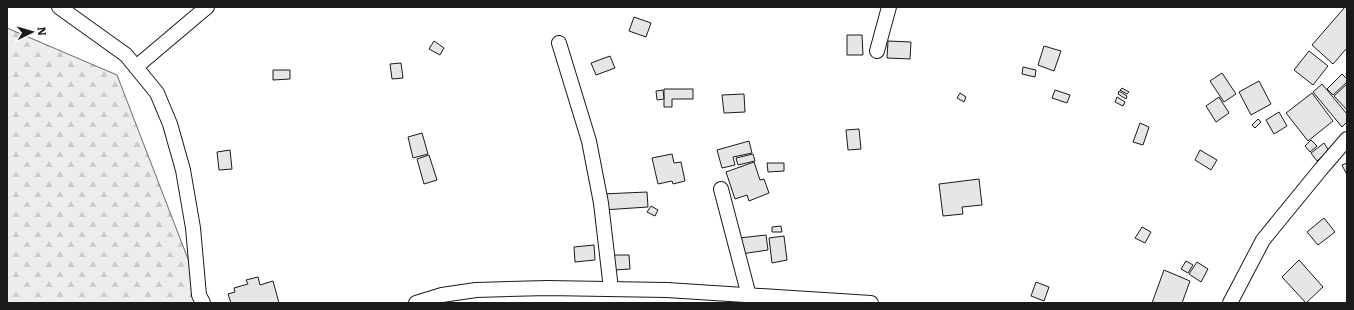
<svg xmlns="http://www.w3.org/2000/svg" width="1354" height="310" font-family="Literata,serif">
  <defs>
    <pattern id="forest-firs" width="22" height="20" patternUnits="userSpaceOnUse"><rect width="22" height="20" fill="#ededed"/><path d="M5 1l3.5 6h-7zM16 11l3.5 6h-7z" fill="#cbcbcb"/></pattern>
  </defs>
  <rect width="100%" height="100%" fill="#fff"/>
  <path fill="url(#forest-firs)" stroke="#6a6a6a" d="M 7,28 L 117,75 L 205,303 L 7,303 Z"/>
  <g fill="#e6e6e6" stroke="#1a1a1a">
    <path d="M 1345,7 L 1347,7 L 1347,48 L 1333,64 L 1312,45 Z"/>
    <path d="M 634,17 L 651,23 L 646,37 L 629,31 Z"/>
    <path d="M 847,35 L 862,35 L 863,55 L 847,55 Z"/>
    <path d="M 434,41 L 444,48 L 440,55 L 429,49 Z"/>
    <path d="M 888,41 L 911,42 L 910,59 L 887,58 Z"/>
    <path d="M 1044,46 L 1061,51 L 1054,71 L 1038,65 Z"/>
    <path d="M 1309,51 L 1328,66 L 1313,85 L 1294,70 Z"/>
    <path d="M 610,56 L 615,68 L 596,75 L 591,63 Z"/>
    <path d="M 401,63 L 403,78 L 392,79 L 390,64 Z"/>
    <path d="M 1023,67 L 1036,70 L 1035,77 L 1022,74 Z"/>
    <path d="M 273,70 L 290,70 L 290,79 L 273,80 Z"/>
    <path d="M 1222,73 L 1236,94 L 1224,102 L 1210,81 Z"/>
    <path d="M 1342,74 L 1347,79 L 1347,82 L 1333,95 L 1327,89 Z"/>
    <path d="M 1259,81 L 1271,104 L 1251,115 L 1239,92 Z"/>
    <path d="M 1322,84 L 1347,114 L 1347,122 L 1342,127 L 1313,92 Z"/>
    <path d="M 1347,84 L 1347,110 L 1334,96 Z"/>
    <path d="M 1122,88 L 1129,92 L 1127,94 L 1120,90 Z"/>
    <path d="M 664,89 L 693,89 L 693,99 L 672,99 L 672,107 L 664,107 Z"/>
    <path d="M 663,90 L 664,99 L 657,100 L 656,91 Z"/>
    <path d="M 1055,90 L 1070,95 L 1067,103 L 1052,98 Z"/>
    <path d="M 1119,91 L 1127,96 L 1126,99 L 1118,94 Z"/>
    <path d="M 960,93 L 966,97 L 964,102 L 957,98 Z"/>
    <path d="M 1312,93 L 1333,121 L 1308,141 L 1286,113 Z"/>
    <path d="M 744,94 L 745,112 L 724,113 L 722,95 Z"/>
    <path d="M 1117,97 L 1125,102 L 1123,106 L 1115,102 Z"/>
    <path d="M 1219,97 L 1229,113 L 1216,122 L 1206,106 Z"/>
    <path d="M 1279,112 L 1287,126 L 1274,134 L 1266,120 Z"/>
    <path d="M 1258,119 L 1261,122 L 1255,128 L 1252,125 Z"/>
    <path d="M 1140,123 L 1149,127 L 1143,145 L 1133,142 Z"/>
    <path d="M 859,129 L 861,149 L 848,150 L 846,130 Z"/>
    <path d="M 422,133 L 428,154 L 413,158 L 408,137 Z"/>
    <path d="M 1311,140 L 1317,146 L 1310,152 L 1305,146 Z"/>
    <path d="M 749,141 L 752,153 L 733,157 L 735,165 L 722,168 L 717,150 Z"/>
    <path d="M 1324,143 L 1329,151 L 1317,161 L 1311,153 Z"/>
    <path d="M 230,150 L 232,169 L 219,170 L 217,152 Z"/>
    <path d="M 1200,150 L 1217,160 L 1211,170 L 1195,160 Z"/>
    <path d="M 672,154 L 674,163 L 681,162 L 685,181 L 673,184 L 672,181 L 658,184 L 652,158 Z"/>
    <path d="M 753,154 L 755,161 L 738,165 L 736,158 Z"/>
    <path d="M 429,155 L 437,180 L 424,184 L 417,159 Z"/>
    <path d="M 754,162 L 760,180 L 764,179 L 769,193 L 749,201 L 747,195 L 735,199 L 726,172 Z"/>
    <path d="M 767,163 L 784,163 L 784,171 L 768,172 Z"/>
    <path d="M 1347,163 L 1347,175 L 1342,165 Z"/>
    <path d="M 979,179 L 982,205 L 962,207 L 963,214 L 943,216 L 939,184 Z"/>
    <path d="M 647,192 L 648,207 L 603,210 L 602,194 Z"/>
    <path d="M 651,206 L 658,210 L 655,216 L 647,212 Z"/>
    <path d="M 1324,218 L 1335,232 L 1318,245 L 1307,232 Z"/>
    <path d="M 781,226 L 782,232 L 772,232 L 772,227 Z"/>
    <path d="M 1142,227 L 1151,232 L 1145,243 L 1135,238 Z"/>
    <path d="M 766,235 L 768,250 L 741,254 L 739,238 Z"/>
    <path d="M 784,236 L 787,260 L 772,263 L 769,238 Z"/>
    <path d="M 594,245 L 595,260 L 575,262 L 574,247 Z"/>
    <path d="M 614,255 L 629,255 L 630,269 L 614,270 Z"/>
    <path d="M 1299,260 L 1323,287 L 1306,303 L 1282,277 Z"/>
    <path d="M 1186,261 L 1193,265 L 1188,273 L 1181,269 Z"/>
    <path d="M 1197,262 L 1208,269 L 1201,282 L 1189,274 Z"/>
    <path d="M 1164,270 L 1190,281 L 1182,303 L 1152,303 Z"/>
    <path d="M 258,277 L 260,285 L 273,281 L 279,303 L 231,303 L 228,294 L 235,292 L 234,288 L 248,284 L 246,280 Z"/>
    <path d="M 1036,282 L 1049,287 L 1044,301 L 1031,296 Z"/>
  </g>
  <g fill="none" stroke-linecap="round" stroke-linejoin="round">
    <defs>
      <g id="street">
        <path d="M 59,7 L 126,55 L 157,93 L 170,124 L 183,170 L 193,228 L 199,295 L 203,303"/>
        <path d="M 559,43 L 589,141 L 601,203 L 611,289"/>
        <path d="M 877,51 L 889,7"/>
        <path d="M 136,67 L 207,7"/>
        <path d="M 721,189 L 749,296"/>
        <path d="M 416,303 L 442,295 L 476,290 L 547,288 L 667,290 L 871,303"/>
        <path d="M 1230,303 L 1263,240 L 1321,169 L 1347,139"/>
      </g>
    </defs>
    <use href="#street" stroke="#1a1a1a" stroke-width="16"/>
    <use href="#street" stroke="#fff" stroke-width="14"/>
  </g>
  <rect width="1354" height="310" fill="none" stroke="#1a1a1a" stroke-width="16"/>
  <g transform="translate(32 32) rotate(85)" stroke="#ffffff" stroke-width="3" paint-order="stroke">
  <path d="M0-3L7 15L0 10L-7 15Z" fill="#1a1a1a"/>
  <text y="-6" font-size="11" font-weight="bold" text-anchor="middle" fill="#1a1a1a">N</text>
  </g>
</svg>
